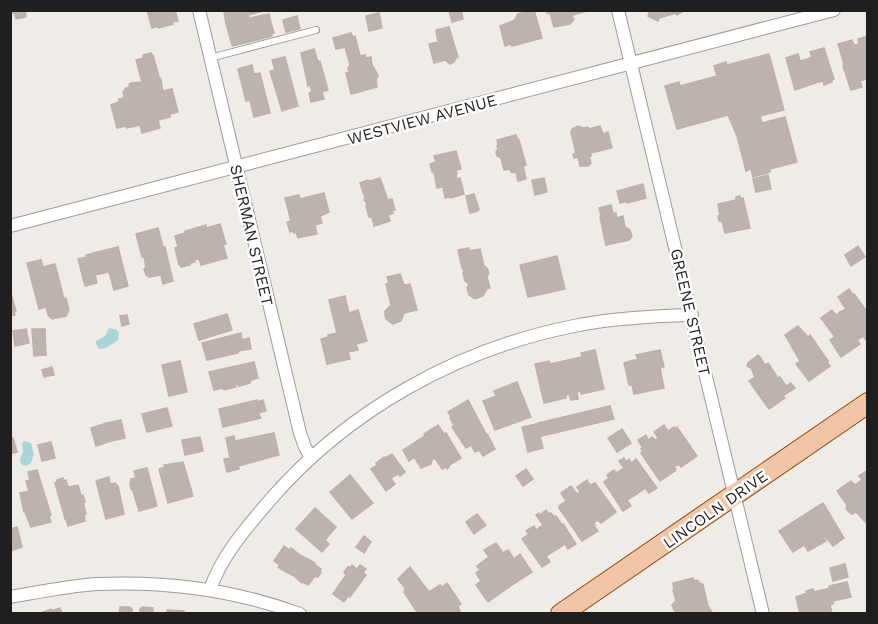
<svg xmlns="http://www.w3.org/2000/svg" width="878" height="624" font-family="'Work Sans',sans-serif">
  <rect width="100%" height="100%" fill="#efebe6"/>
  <g fill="#abd6d8">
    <path d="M 109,328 L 117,330 L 119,333 L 118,340 L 106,348 L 99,349 L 96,344 L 96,341 L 105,336 Z"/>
    <path d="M 24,441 L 31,443 L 34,454 L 31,463 L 26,466 L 21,464 L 20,459 L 23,452 L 22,444 Z"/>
  </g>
  <g fill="#bcb3af" stroke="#bfb0aa" stroke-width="1.5">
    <path d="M 12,10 L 25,10 L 26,17 L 16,19 L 14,12 L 13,13 Z"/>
    <path d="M 147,10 L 175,10 L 178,21 L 172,22 L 173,24 L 158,28 L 158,26 L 152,28 Z"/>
    <path d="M 232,10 L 267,10 L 248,15 L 249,18 L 226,23 L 224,12 Z"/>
    <path d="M 449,10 L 461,10 L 463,19 L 452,22 Z"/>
    <path d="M 534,10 L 542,38 L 512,46 L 511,44 L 505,46 L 500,26 L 515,20 L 515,19 L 518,14 Z"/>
    <path d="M 547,10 L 587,10 L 587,11 L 573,15 L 572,18 L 574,19 L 570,24 L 554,27 L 550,13 L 547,13 Z"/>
    <path d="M 650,10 L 672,10 L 673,14 L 659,18 L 658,21 L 648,16 Z"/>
    <path d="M 672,10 L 685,10 L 677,15 L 675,13 L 673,14 Z"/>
    <path d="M 379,13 L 382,28 L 369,31 L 366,16 Z"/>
    <path d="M 269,14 L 271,23 L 229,34 L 226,23 Z"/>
    <path d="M 297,16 L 300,29 L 286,32 L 283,20 Z"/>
    <path d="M 271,23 L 274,33 L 272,33 L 272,36 L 233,46 L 232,45 L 229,34 Z"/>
    <path d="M 449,27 L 458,57 L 456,58 L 454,62 L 450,64 L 445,60 L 434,63 L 429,44 L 438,42 L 436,30 Z"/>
    <path d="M 351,33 L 353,37 L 355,36 L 360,56 L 365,55 L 366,58 L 371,57 L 372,65 L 378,75 L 376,80 L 377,87 L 351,94 L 346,73 L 349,73 L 348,68 L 350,65 L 345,47 L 336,49 L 333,38 Z"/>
    <path d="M 868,36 L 868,79 L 866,79 L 856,45 L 859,44 L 858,39 Z"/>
    <path d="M 852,40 L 854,45 L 856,45 L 866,79 L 860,81 L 862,87 L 851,90 L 843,66 L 844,64 L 838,44 Z"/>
    <path d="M 824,48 L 834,79 L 832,80 L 832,82 L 824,85 L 823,81 L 815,83 L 808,59 L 812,57 L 810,52 Z"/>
    <path d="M 314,49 L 318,62 L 320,61 L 328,90 L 322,92 L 324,99 L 311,102 L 309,93 L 312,92 L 310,85 L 308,86 L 301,53 Z"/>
    <path d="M 151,53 L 152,56 L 153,55 L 159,77 L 161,79 L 162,88 L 163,91 L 172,89 L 178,112 L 170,114 L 170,117 L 158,120 L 160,128 L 142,133 L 140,125 L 127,128 L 126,126 L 117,128 L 111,105 L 119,102 L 119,99 L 124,98 L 123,92 L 126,88 L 130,87 L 129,85 L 131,83 L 142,82 L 136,60 L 143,58 L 143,55 Z"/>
    <path d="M 769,54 L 784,110 L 760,116 L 762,123 L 785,117 L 797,162 L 770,169 L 770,172 L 753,177 L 751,169 L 746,171 L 737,136 L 728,115 L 677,129 L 665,86 L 679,82 L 680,86 L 717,76 L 714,66 L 726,62 L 727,65 Z"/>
    <path d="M 798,54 L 800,61 L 808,59 L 815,83 L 795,90 L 786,58 Z"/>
    <path d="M 285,57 L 298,106 L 282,111 L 270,71 L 275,70 L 272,60 Z"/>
    <path d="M 252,65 L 254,74 L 260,73 L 270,113 L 254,117 L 250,100 L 246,101 L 238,69 Z"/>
    <path d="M 578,126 L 583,128 L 588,127 L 589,129 L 600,126 L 603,134 L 608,132 L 612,148 L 591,153 L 591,156 L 589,157 L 591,163 L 588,166 L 580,166 L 578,157 L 574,158 L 573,154 L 576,153 L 571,133 L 572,129 Z"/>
    <path d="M 516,135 L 518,141 L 519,140 L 526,165 L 523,166 L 526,179 L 518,181 L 516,172 L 512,173 L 509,169 L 504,170 L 501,158 L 497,156 L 496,152 L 498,149 L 497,146 L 498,146 L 497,140 Z"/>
    <path d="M 456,151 L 461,169 L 456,170 L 457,174 L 456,175 L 457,179 L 460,178 L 464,194 L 451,198 L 451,197 L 445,198 L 443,187 L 437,188 L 434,172 L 432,172 L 430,164 L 436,162 L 434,156 Z"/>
    <path d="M 768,175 L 771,189 L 756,192 L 753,179 Z"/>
    <path d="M 380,178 L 388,200 L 392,199 L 395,210 L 392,211 L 393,213 L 388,215 L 390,221 L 374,226 L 372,217 L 369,217 L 366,206 L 367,204 L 364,200 L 365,198 L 360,183 L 368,180 L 370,181 Z"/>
    <path d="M 544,178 L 547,192 L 535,195 L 532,180 Z"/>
    <path d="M 643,184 L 646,198 L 627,203 L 627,201 L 620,203 L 617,191 Z"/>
    <path d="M 324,193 L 329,212 L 320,216 L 322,223 L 315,225 L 317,234 L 298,238 L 296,232 L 294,233 L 294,231 L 290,232 L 287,222 L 291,221 L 285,198 L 299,195 L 300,199 Z"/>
    <path d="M 474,194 L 479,209 L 478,209 L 478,211 L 470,213 L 466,196 Z"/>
    <path d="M 740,196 L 741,199 L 743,198 L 750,228 L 725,233 L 722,221 L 719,221 L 718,216 L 720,216 L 718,204 L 736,200 L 736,197 Z"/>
    <path d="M 611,205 L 613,213 L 616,213 L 617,218 L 623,216 L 625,227 L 630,230 L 632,236 L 629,240 L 606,245 L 600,217 L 601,216 L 599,208 Z"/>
    <path d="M 220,224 L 226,244 L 223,245 L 227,258 L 201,265 L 199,259 L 194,260 L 195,262 L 190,263 L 190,265 L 181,267 L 181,265 L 179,265 L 175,248 L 178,247 L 175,236 L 185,233 L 185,231 L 206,225 L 206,228 Z"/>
    <path d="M 158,228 L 163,247 L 165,247 L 173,281 L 163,284 L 161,275 L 149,277 L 146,275 L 144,269 L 146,267 L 144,257 L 142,257 L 136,234 Z"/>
    <path d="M 858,246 L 865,257 L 851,266 L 845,255 Z"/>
    <path d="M 118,247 L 128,286 L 114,290 L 109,272 L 95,275 L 97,283 L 85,286 L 78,259 L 87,257 L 86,255 Z"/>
    <path d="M 469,248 L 469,251 L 480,249 L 484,266 L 487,268 L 489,273 L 487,277 L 490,288 L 487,289 L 483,296 L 475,299 L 469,295 L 467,288 L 469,284 L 465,281 L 463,273 L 464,270 L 462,268 L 458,250 Z"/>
    <path d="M 557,256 L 565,289 L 528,297 L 520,265 Z"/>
    <path d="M 41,260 L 43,267 L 55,264 L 64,299 L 66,298 L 69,310 L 66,316 L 52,319 L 48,315 L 46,307 L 39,309 L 27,263 Z"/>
    <path d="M 400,274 L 404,285 L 410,284 L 417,310 L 404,313 L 401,321 L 393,324 L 386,319 L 385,315 L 385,311 L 391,305 L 386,284 L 389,283 L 387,277 Z"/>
    <path d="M 849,289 L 853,295 L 854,294 L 868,313 L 868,339 L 866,340 L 863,336 L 859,339 L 840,312 L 846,309 L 838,297 Z"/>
    <path d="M 10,290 L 16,311 L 14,312 L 15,315 L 10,316 Z"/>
    <path d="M 345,296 L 349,313 L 358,310 L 367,341 L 356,344 L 358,350 L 348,352 L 350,359 L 327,364 L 321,339 L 328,337 L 328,335 L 337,333 L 329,300 Z"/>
    <path d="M 832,310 L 836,315 L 840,312 L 859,339 L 857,340 L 860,344 L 841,357 L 830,340 L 835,337 L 821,318 Z"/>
    <path d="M 227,314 L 232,330 L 199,340 L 194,324 Z"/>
    <path d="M 127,315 L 129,324 L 122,326 L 120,316 Z"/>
    <path d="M 798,326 L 808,337 L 810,335 L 828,361 L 827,362 L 830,366 L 809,381 L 796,364 L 800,361 L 785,335 Z"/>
    <path d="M 26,329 L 29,343 L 15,346 L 13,331 Z"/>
    <path d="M 32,329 L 45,329 L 46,355 L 34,356 Z"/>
    <path d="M 241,333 L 242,340 L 249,338 L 251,349 L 238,351 L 238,353 L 207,360 L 202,343 Z"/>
    <path d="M 595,350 L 604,389 L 581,394 L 581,391 L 577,392 L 578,399 L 571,400 L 569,394 L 566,395 L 566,398 L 544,403 L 535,364 L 549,361 L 550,364 L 582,357 L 581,353 Z"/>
    <path d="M 660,350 L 664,367 L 660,368 L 664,388 L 634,394 L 632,385 L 629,385 L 624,363 L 634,360 L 638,360 L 636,355 Z"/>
    <path d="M 758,355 L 760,357 L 765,365 L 768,363 L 778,378 L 780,377 L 786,386 L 791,383 L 795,388 L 783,396 L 785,398 L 769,409 L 749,381 L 755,377 L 751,368 L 747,366 L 748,363 Z"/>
    <path d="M 180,361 L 187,392 L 169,396 L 162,365 Z"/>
    <path d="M 254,362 L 258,378 L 252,380 L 250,381 L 250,383 L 239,386 L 238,384 L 235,385 L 236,387 L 224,390 L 223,388 L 214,390 L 209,372 Z"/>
    <path d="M 52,367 L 54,375 L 44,377 L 42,370 Z"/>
    <path d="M 517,382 L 531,417 L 495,430 L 483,401 L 496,396 L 494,391 Z"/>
    <path d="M 257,400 L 257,402 L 263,400 L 266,411 L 258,413 L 261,418 L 223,427 L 219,409 Z"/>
    <path d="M 468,400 L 486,434 L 487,434 L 492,443 L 495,449 L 483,456 L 479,450 L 475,452 L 471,445 L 466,448 L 452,427 L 454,425 L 450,418 L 451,417 L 448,412 Z"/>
    <path d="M 610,406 L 614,419 L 541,436 L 538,423 Z"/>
    <path d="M 167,408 L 172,426 L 147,432 L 142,414 Z"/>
    <path d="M 121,420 L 125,438 L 111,441 L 107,423 Z"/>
    <path d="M 107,423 L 111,441 L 96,446 L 91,428 Z"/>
    <path d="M 537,424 L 543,448 L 528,452 L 522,427 Z"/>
    <path d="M 438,425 L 444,434 L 446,433 L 461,458 L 448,466 L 449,467 L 447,469 L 446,467 L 442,469 L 435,458 L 432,460 L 431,464 L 421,468 L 414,457 L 409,461 L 403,450 L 425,436 L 424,434 Z"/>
    <path d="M 664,425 L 668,431 L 674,427 L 676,429 L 677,427 L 697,456 L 681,467 L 678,464 L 677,465 L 654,432 Z"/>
    <path d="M 622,429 L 631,443 L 617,452 L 608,438 Z"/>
    <path d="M 274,433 L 279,455 L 238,466 L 239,469 L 227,472 L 224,459 L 230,458 L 226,438 L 234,436 L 235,441 Z"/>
    <path d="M 646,435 L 648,440 L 652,437 L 655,440 L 659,438 L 677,465 L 674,467 L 676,469 L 675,471 L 660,481 L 641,453 L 643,452 L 641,449 L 643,448 L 638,440 Z"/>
    <path d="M 200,437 L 203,451 L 185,455 L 182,440 Z"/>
    <path d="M 13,438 L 17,452 L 10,454 L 10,439 Z"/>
    <path d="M 51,442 L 55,458 L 42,461 L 38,445 Z"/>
    <path d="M 392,454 L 405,472 L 400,476 L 398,474 L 391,478 L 395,484 L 386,491 L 371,469 L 377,465 L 376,463 L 384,457 L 385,458 Z"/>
    <path d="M 624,458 L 626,462 L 629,459 L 631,463 L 636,459 L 657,488 L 649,493 L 645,488 L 637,494 L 621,470 L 624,468 L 619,461 Z"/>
    <path d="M 183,462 L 193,496 L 168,503 L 159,469 L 165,467 L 164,465 Z"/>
    <path d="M 147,468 L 157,506 L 139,511 L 133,491 L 131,489 L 130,484 L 131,479 L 136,478 L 134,471 Z"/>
    <path d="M 526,469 L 533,479 L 523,486 L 516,476 Z"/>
    <path d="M 37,470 L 51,515 L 49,516 L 51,522 L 31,527 L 25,512 L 24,512 L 20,493 L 29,491 L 26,481 L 30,480 L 28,472 Z"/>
    <path d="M 614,470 L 616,473 L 621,470 L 637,494 L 627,500 L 631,506 L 623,511 L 604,482 L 609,478 L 607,475 Z"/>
    <path d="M 868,470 L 868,494 L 859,482 L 862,480 L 859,476 Z"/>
    <path d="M 350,475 L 373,503 L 352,519 L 330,492 Z"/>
    <path d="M 109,477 L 110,484 L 115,483 L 118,486 L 124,514 L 106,519 L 96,481 Z"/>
    <path d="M 63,478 L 63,481 L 66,480 L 68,487 L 78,485 L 81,496 L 83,495 L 85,502 L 83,502 L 86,514 L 84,514 L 85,521 L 68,526 L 66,519 L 65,519 L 55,483 L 57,482 L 57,480 Z"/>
    <path d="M 587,480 L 590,485 L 595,483 L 616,512 L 601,523 L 597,520 L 596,521 L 577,494 L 580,492 L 577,487 Z"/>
    <path d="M 851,481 L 855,485 L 859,482 L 868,494 L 867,524 L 856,512 L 852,514 L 848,511 L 846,508 L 847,505 L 837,491 Z"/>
    <path d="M 571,486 L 596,521 L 594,523 L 595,525 L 594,526 L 598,531 L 582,541 L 559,508 L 561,507 L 559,506 L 566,501 L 561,493 Z"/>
    <path d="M 823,503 L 844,538 L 833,546 L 824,535 L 823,536 L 826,541 L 808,551 L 804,545 L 793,552 L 779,531 Z"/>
    <path d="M 315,508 L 336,527 L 325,540 L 329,544 L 322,552 L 296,529 Z"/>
    <path d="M 546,510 L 549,514 L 551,513 L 554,517 L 556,516 L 562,525 L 563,524 L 576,544 L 568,549 L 565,544 L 559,548 L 536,515 L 539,513 L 540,515 Z"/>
    <path d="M 477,514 L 486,525 L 474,534 L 466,522 Z"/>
    <path d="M 543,525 L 559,548 L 546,556 L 550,562 L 542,567 L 522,539 L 529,534 L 526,531 L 534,526 L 536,530 Z"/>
    <path d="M 17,527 L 22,547 L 10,551 L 10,529 Z"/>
    <path d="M 364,536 L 371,542 L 364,553 L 356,547 Z"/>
    <path d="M 496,543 L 503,553 L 508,550 L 514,559 L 520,554 L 532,572 L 509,587 L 484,550 Z"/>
    <path d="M 284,546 L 290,550 L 291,548 L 300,555 L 315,563 L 314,564 L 321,569 L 320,571 L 321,572 L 318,577 L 315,576 L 308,585 L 303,582 L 302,583 L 294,576 L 281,569 L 278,567 L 280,565 L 274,561 Z"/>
    <path d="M 489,557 L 509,587 L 488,602 L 476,585 L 481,581 L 476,573 L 480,570 L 477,566 Z"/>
    <path d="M 845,564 L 848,577 L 833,581 L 830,568 Z"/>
    <path d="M 352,565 L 357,569 L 360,565 L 366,569 L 363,573 L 366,575 L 350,597 L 348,596 L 344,602 L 333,594 L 346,575 L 344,572 L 348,567 L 351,567 Z"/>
    <path d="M 410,567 L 429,592 L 440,585 L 442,587 L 447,583 L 461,604 L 458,606 L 460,611 L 457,614 L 418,614 L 404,592 L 405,588 L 398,579 Z"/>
    <path d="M 693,578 L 694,581 L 697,580 L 701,584 L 703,584 L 708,606 L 713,614 L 702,614 L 700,611 L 692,614 L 675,614 L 676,612 L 674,610 L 672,605 L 676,601 L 673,590 L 674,590 L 673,583 Z"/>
    <path d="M 847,582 L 851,597 L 833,601 L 833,604 L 830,605 L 832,614 L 800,614 L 796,597 L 807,593 L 806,591 L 813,589 L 814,592 L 830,588 L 829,586 Z"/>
    <path d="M 120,607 L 130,607 L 132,609 L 132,614 L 119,614 Z"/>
    <path d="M 142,607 L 153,608 L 153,614 L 140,614 L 140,609 Z"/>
    <path d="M 60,608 L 62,614 L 38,614 L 51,609 L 51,611 Z"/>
    <path d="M 167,610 L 184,611 L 184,614 L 167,614 Z"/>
  </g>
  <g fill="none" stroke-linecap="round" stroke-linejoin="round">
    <defs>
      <path id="service" d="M 210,58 L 316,30"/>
      <g id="minor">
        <path d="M 199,10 L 300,433 L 305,447 L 311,458"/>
        <path d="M 618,10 L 763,614"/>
        <path d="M 10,226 L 834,10"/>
        <path d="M 210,590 C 221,556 247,527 270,500 C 348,410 458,349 574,326 C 612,318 652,316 692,315"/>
        <path d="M 10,597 C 39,592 68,586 97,584 C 165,581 235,590 300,614"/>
      </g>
      <path id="primary" d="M 561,614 L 868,403"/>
    </defs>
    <use href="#service" stroke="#9c9c9c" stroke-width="8"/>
    <use href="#minor" stroke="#9c9c9c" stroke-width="14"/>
    <use href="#primary" stroke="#8c4d0e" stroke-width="22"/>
    <use href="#service" stroke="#fff" stroke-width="6"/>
    <use href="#minor" stroke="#fff" stroke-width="12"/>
    <use href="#primary" stroke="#f3c5a7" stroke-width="20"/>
  </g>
  <g text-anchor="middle" stroke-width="5" stroke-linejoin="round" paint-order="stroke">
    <g font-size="16" fill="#1f1f1f" stroke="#fff">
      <text transform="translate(422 119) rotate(-15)" y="6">WESTVIEW AVENUE</text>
      <text transform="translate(252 235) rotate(77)" y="6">SHERMAN STREET</text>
      <text transform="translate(691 312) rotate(77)" y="6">GREENE STREET</text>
      <text transform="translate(715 509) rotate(-35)" y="6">LINCOLN DRIVE</text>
    </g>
  </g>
  <rect width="878" height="624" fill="none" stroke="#1f1f1f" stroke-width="24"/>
</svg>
